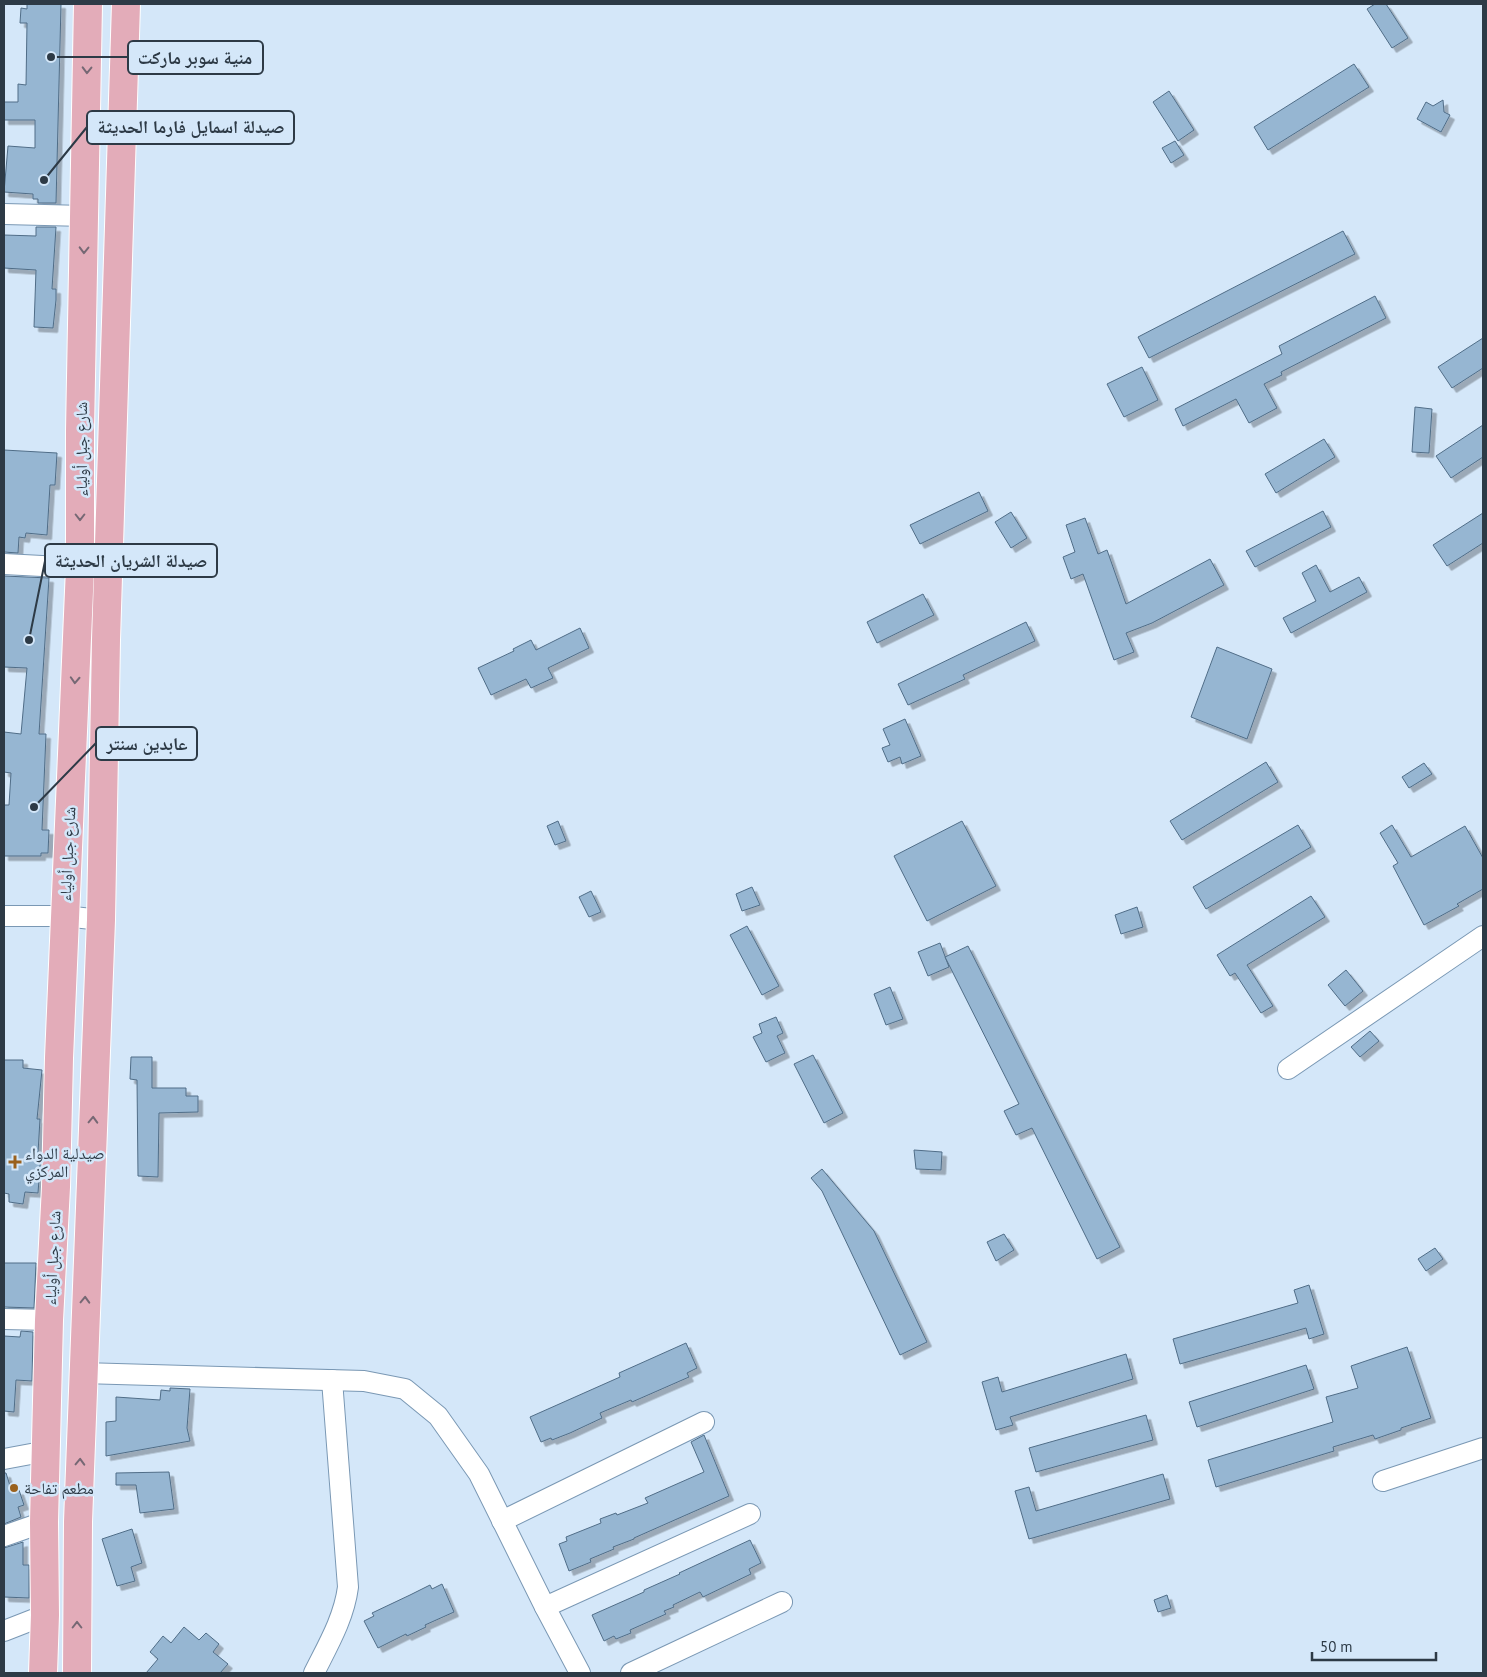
<svg xmlns="http://www.w3.org/2000/svg" width="1487" height="1677" font-family="'PT Sans','Noto Naskh Arabic',sans-serif">
  <defs>
    <filter id="shadow"><feDropShadow dx="4.5" dy="4.5" stdDeviation="0" flood-color="#0004"/></filter>
  </defs>
  <rect width="100%" height="100%" fill="#d4e7f9"/>
  <g fill="#96b6d2" stroke="#506d87" filter="url(#shadow)">
    <path d="M 27,4 L 61,4 L 56,203 L 38,203 L 38,199 L 33,199 L 33,194 L 4,192 L 8,146 L 35,148 L 35,120 L 4,120 L 4,102 L 18,102 L 18,84 L 26,85 L 27,23 L 20,23 L 21,8 L 27,9 Z"/>
    <path d="M 1375,4 L 1386,4 L 1408,38 L 1392,48 L 1367,9 Z"/>
    <path d="M 1354,64 L 1369,87 L 1268,150 L 1254,127 Z"/>
    <path d="M 1169,91 L 1194,130 L 1178,141 L 1153,102 Z"/>
    <path d="M 1443,100 L 1444,112 L 1450,115 L 1441,132 L 1417,119 L 1426,102 L 1433,106 Z"/>
    <path d="M 1175,141 L 1184,155 L 1171,163 L 1162,148 Z"/>
    <path d="M 36,227 L 56,227 L 52,289 L 56,289 L 56,300 L 53,328 L 34,327 L 36,270 L 4,268 L 4,235 L 36,236 Z"/>
    <path d="M 1343,231 L 1355,254 L 1149,358 L 1138,337 Z"/>
    <path d="M 1375,296 L 1386,318 L 1281,372 L 1282,375 L 1264,384 L 1277,408 L 1249,423 L 1236,399 L 1183,426 L 1175,409 L 1282,354 L 1279,346 Z"/>
    <path d="M 1483,338 L 1483,368 L 1452,388 L 1438,367 Z"/>
    <path d="M 1142,367 L 1158,400 L 1124,417 L 1107,384 Z"/>
    <path d="M 1415,407 L 1432,409 L 1429,453 L 1412,452 Z"/>
    <path d="M 1483,425 L 1483,457 L 1451,478 L 1436,456 Z"/>
    <path d="M 1324,439 L 1335,457 L 1276,493 L 1265,474 Z"/>
    <path d="M 4,450 L 57,453 L 55,485 L 50,485 L 47,535 L 26,533 L 25,538 L 19,537 L 18,553 L 4,552 Z"/>
    <path d="M 979,492 L 988,511 L 920,544 L 910,525 Z"/>
    <path d="M 1323,511 L 1331,527 L 1255,567 L 1246,551 Z"/>
    <path d="M 1011,512 L 1027,538 L 1011,548 L 995,522 Z"/>
    <path d="M 1483,513 L 1483,543 L 1447,566 L 1433,545 Z"/>
    <path d="M 1085,518 L 1098,554 L 1107,550 L 1126,604 L 1210,559 L 1224,585 L 1152,623 L 1126,633 L 1134,652 L 1114,660 L 1083,574 L 1071,579 L 1063,557 L 1075,552 L 1066,525 Z"/>
    <path d="M 1316,565 L 1330,592 L 1359,577 L 1367,592 L 1291,633 L 1283,618 L 1316,601 L 1302,573 Z"/>
    <path d="M 4,576 L 49,578 L 39,734 L 46,734 L 42,830 L 49,830 L 48,853 L 41,853 L 41,856 L 4,856 L 4,805 L 9,805 L 11,773 L 4,772 L 4,732 L 21,734 L 27,668 L 4,667 Z"/>
    <path d="M 923,594 L 934,615 L 877,643 L 867,622 Z"/>
    <path d="M 1026,622 L 1035,641 L 963,675 L 965,679 L 908,705 L 898,684 Z"/>
    <path d="M 580,628 L 589,648 L 548,668 L 553,678 L 531,688 L 526,679 L 491,695 L 478,668 L 514,651 L 513,649 L 531,640 L 536,650 Z"/>
    <path d="M 1217,647 L 1272,669 L 1247,739 L 1191,717 Z"/>
    <path d="M 905,719 L 921,756 L 902,764 L 900,757 L 888,762 L 882,748 L 890,745 L 883,729 Z"/>
    <path d="M 1266,762 L 1278,782 L 1182,840 L 1170,821 Z"/>
    <path d="M 1424,763 L 1432,774 L 1409,788 L 1402,777 Z"/>
    <path d="M 558,821 L 566,841 L 555,845 L 547,826 Z"/>
    <path d="M 962,821 L 996,886 L 927,921 L 894,856 Z"/>
    <path d="M 1298,825 L 1311,847 L 1206,909 L 1193,887 Z"/>
    <path d="M 1392,825 L 1411,857 L 1465,826 L 1483,858 L 1483,889 L 1457,904 L 1459,906 L 1424,925 L 1393,866 L 1398,863 L 1380,833 Z"/>
    <path d="M 752,887 L 760,905 L 742,911 L 736,894 Z"/>
    <path d="M 591,891 L 601,912 L 589,917 L 579,897 Z"/>
    <path d="M 1311,896 L 1325,917 L 1247,965 L 1273,1006 L 1261,1013 L 1235,973 L 1230,976 L 1217,955 Z"/>
    <path d="M 1137,907 L 1143,927 L 1121,934 L 1115,915 Z"/>
    <path d="M 747,926 L 779,986 L 762,995 L 730,935 Z"/>
    <path d="M 940,943 L 949,967 L 928,976 L 918,952 Z"/>
    <path d="M 968,946 L 1120,1247 L 1097,1259 L 1032,1128 L 1016,1135 L 1004,1111 L 1019,1104 L 945,957 Z"/>
    <path d="M 1346,970 L 1363,991 L 1345,1006 L 1328,985 Z"/>
    <path d="M 890,987 L 903,1019 L 886,1025 L 874,994 Z"/>
    <path d="M 776,1017 L 783,1033 L 777,1036 L 785,1053 L 766,1062 L 753,1037 L 762,1033 L 759,1024 Z"/>
    <path d="M 1370,1031 L 1379,1041 L 1360,1057 L 1351,1047 Z"/>
    <path d="M 813,1055 L 843,1113 L 824,1123 L 794,1064 Z"/>
    <path d="M 131,1057 L 152,1057 L 152,1088 L 186,1088 L 186,1096 L 198,1096 L 198,1112 L 159,1113 L 158,1177 L 138,1176 L 137,1080 L 130,1079 Z"/>
    <path d="M 4,1060 L 23,1060 L 23,1068 L 42,1070 L 37,1119 L 40,1119 L 38,1153 L 41,1153 L 38,1193 L 25,1192 L 23,1204 L 9,1202 L 9,1194 L 4,1193 Z"/>
    <path d="M 914,1150 L 942,1152 L 941,1170 L 916,1169 Z"/>
    <path d="M 822,1169 L 874,1231 L 927,1342 L 900,1355 L 822,1191 L 811,1178 Z"/>
    <path d="M 1004,1234 L 1014,1250 L 996,1261 L 987,1242 Z"/>
    <path d="M 1435,1248 L 1443,1259 L 1426,1271 L 1418,1259 Z"/>
    <path d="M 4,1263 L 36,1263 L 34,1308 L 4,1307 Z"/>
    <path d="M 1309,1285 L 1324,1334 L 1309,1339 L 1306,1328 L 1180,1364 L 1173,1339 L 1298,1303 L 1294,1290 Z"/>
    <path d="M 21,1331 L 33,1332 L 32,1381 L 16,1380 L 14,1412 L 4,1411 L 4,1336 L 20,1337 Z"/>
    <path d="M 686,1343 L 697,1368 L 687,1373 L 689,1377 L 632,1402 L 631,1400 L 600,1413 L 602,1418 L 570,1433 L 552,1440 L 551,1438 L 541,1442 L 530,1417 L 620,1377 L 619,1373 Z"/>
    <path d="M 1407,1347 L 1431,1418 L 1401,1428 L 1401,1430 L 1375,1439 L 1373,1435 L 1333,1447 L 1334,1451 L 1216,1487 L 1208,1460 L 1333,1422 L 1326,1397 L 1358,1388 L 1351,1366 Z"/>
    <path d="M 1126,1354 L 1133,1379 L 1010,1417 L 1013,1425 L 996,1430 L 982,1382 L 998,1377 L 1002,1392 Z"/>
    <path d="M 1306,1365 L 1314,1389 L 1197,1427 L 1189,1402 Z"/>
    <path d="M 170,1388 L 190,1389 L 187,1428 L 190,1441 L 106,1456 L 106,1422 L 116,1421 L 116,1397 L 160,1400 L 161,1390 L 170,1391 Z"/>
    <path d="M 1146,1415 L 1153,1440 L 1036,1472 L 1029,1448 Z"/>
    <path d="M 704,1435 L 729,1496 L 634,1538 L 634,1539 L 613,1547 L 614,1549 L 590,1559 L 591,1562 L 569,1571 L 559,1544 L 567,1541 L 566,1537 L 601,1523 L 600,1519 L 616,1513 L 617,1515 L 648,1503 L 645,1498 L 704,1472 L 691,1442 Z"/>
    <path d="M 169,1472 L 174,1509 L 140,1513 L 136,1485 L 116,1485 L 116,1473 Z"/>
    <path d="M 4,1473 L 6,1473 L 12,1492 L 19,1490 L 24,1505 L 18,1507 L 21,1517 L 4,1524 Z"/>
    <path d="M 1163,1474 L 1170,1499 L 1029,1539 L 1015,1491 L 1029,1487 L 1036,1511 Z"/>
    <path d="M 132,1529 L 142,1563 L 131,1567 L 135,1581 L 117,1586 L 102,1539 Z"/>
    <path d="M 750,1540 L 761,1563 L 749,1569 L 751,1574 L 703,1597 L 700,1592 L 673,1605 L 674,1607 L 664,1611 L 666,1614 L 630,1630 L 631,1633 L 616,1639 L 614,1636 L 604,1641 L 592,1615 L 644,1592 L 644,1590 L 680,1574 L 679,1573 Z"/>
    <path d="M 23,1542 L 23,1565 L 29,1565 L 29,1598 L 4,1597 L 4,1548 Z"/>
    <path d="M 442,1584 L 454,1612 L 425,1625 L 426,1627 L 407,1636 L 406,1634 L 378,1648 L 364,1621 L 374,1616 L 372,1613 L 410,1595 L 430,1585 L 432,1589 Z"/>
    <path d="M 1167,1595 L 1171,1608 L 1158,1612 L 1154,1600 Z"/>
    <path d="M 184,1627 L 199,1640 L 206,1633 L 219,1644 L 213,1652 L 228,1664 L 220,1673 L 146,1673 L 158,1659 L 150,1652 L 163,1636 L 171,1643 Z"/>
  </g>
  <g fill="none" stroke-linecap="round" stroke-linejoin="round">
    <defs>
      <g id="minor">
        <path d="M 4,214 L 85,216"/>
        <path d="M 4,564 L 80,568"/>
        <path d="M 4,916 L 64,916 L 101,920"/>
        <path d="M 1288,1069 L 1483,936"/>
        <path d="M 4,1319 L 49,1320"/>
        <path d="M 82,1373 L 364,1381 L 405,1389 L 438,1416 L 479,1474 L 545,1607 L 580,1673"/>
        <path d="M 4,1459 L 47,1451"/>
        <path d="M 1383,1481 L 1483,1448"/>
        <path d="M 502,1521 L 704,1422"/>
        <path d="M 4,1536 L 44,1522"/>
        <path d="M 545,1607 L 750,1514"/>
        <path d="M 4,1631 L 45,1615"/>
        <path d="M 314,1673 C 328,1645 344,1618 348,1587 L 332,1380"/>
        <path d="M 631,1673 L 782,1602"/>
      </g>
      <g id="primary">
        <path d="M 43,1673 L 45,1615 L 44,1522 L 49,1320 L 56,1187 L 59,1058 L 80,568 L 80,431 L 88,4"/>
        <path d="M 77,1673 L 78,1522 L 101,920 L 106,640 L 126,4"/>
      </g>
    </defs>
    <use href="#minor" stroke="#7a98b4" stroke-width="22"/>
    <use href="#primary" stroke="#fff" stroke-width="30"/>
    <use href="#minor" stroke="#fff" stroke-width="20"/>
    <use href="#primary" stroke="#e3acb9" stroke-width="28"/>
  </g>
  <defs><path id="oneway-chevron" d="M-2-3.5L2.5 0L-2 3.5" fill="none" stroke-width="1.6" stroke-linecap="round" stroke-linejoin="round" transform="scale(1.25)"/></defs>
  <g stroke="#766874">
    <use href="#oneway-chevron" transform="translate(87 70) rotate(91)"/>
    <use href="#oneway-chevron" transform="translate(84 250) rotate(91)"/>
    <use href="#oneway-chevron" transform="translate(80 517) rotate(90)"/>
    <use href="#oneway-chevron" transform="translate(75 680) rotate(93)"/>
    <use href="#oneway-chevron" transform="translate(93 1120) rotate(-88)"/>
    <use href="#oneway-chevron" transform="translate(85 1300) rotate(-88)"/>
    <use href="#oneway-chevron" transform="translate(80 1462) rotate(-88)"/>
    <use href="#oneway-chevron" transform="translate(77 1625) rotate(-90)"/>
  </g>
  <g fill="#9a611d" stroke="#d4e7f9" stroke-width="2">
    <path d="M12.5 1154.5h5v5h5v5h-5v5h-5v-5h-5v-5h5z"/>
    <circle cx="14" cy="1488" r="5"/>
  </g>
  <g text-anchor="middle" stroke-width="5" stroke-linejoin="round" paint-order="stroke">
    <g font-size="16" fill="#2d3a46" stroke="#d4e7f9">
      <text transform="translate(81 449) rotate(-90)" y="6">شارع جبل أولياء</text>
      <text transform="translate(67 854) rotate(-87)" y="6">شارع جبل أولياء</text>
      <text transform="translate(52 1258) rotate(-87)" y="6">شارع جبل أولياء</text>
    </g>
    <g font-size="16" fill="#2d3a46" stroke="#d4e7f9" text-anchor="start">
      <text x="25" y="1159">صيدلية الدواء<tspan x="25" dy="18">المركزي</tspan></text>
      <text x="24" y="1494">مطعم تفاحة</text>
    </g>
  </g>
  <path fill="none" stroke="#2d3a46" stroke-width="2" d="M51 57L128 57M44 180L87 127M29 640L45 561M34 807L96 743"/>
  <g fill="#2d3a46" stroke="#d4e7f9" stroke-width="2">
    <circle cx="51" cy="57" r="5"/>
    <circle cx="44" cy="180" r="5"/>
    <circle cx="29" cy="640" r="5"/>
    <circle cx="34" cy="807" r="5"/>
  </g>
  <g fill="#d4e7f9" stroke="#2d3a46" stroke-width="2">
    <rect x="128" y="41" width="135" height="33" rx="5"/>
    <rect x="87" y="111" width="207" height="33" rx="5"/>
    <rect x="45" y="544" width="172" height="33" rx="5"/>
    <rect x="96" y="727" width="101" height="33" rx="5"/>
  </g>
  <g font-size="18" text-anchor="middle" font-weight="bold" fill="#2d3a46">
    <text x="195" y="64">منية سوبر ماركت</text>
    <text x="191" y="133">صيدلة اسمايل فارما الحديثة</text>
    <text x="131" y="567">صيدلة الشريان الحديثة</text>
    <text x="147" y="750">عابدين سنتر</text>
  </g>
  <rect width="1487" height="1677" fill="none" stroke="#2d3a46" stroke-width="10"/>
  <path d="M1312 1652v8h124v-8" fill="none" stroke="#2d3a46" stroke-width="2.5"/>
  <text x="1320" y="1652" font-size="15" fill="#2d3a46" stroke="#d4e7f9" stroke-width="4" paint-order="stroke">50 m</text>
</svg>
